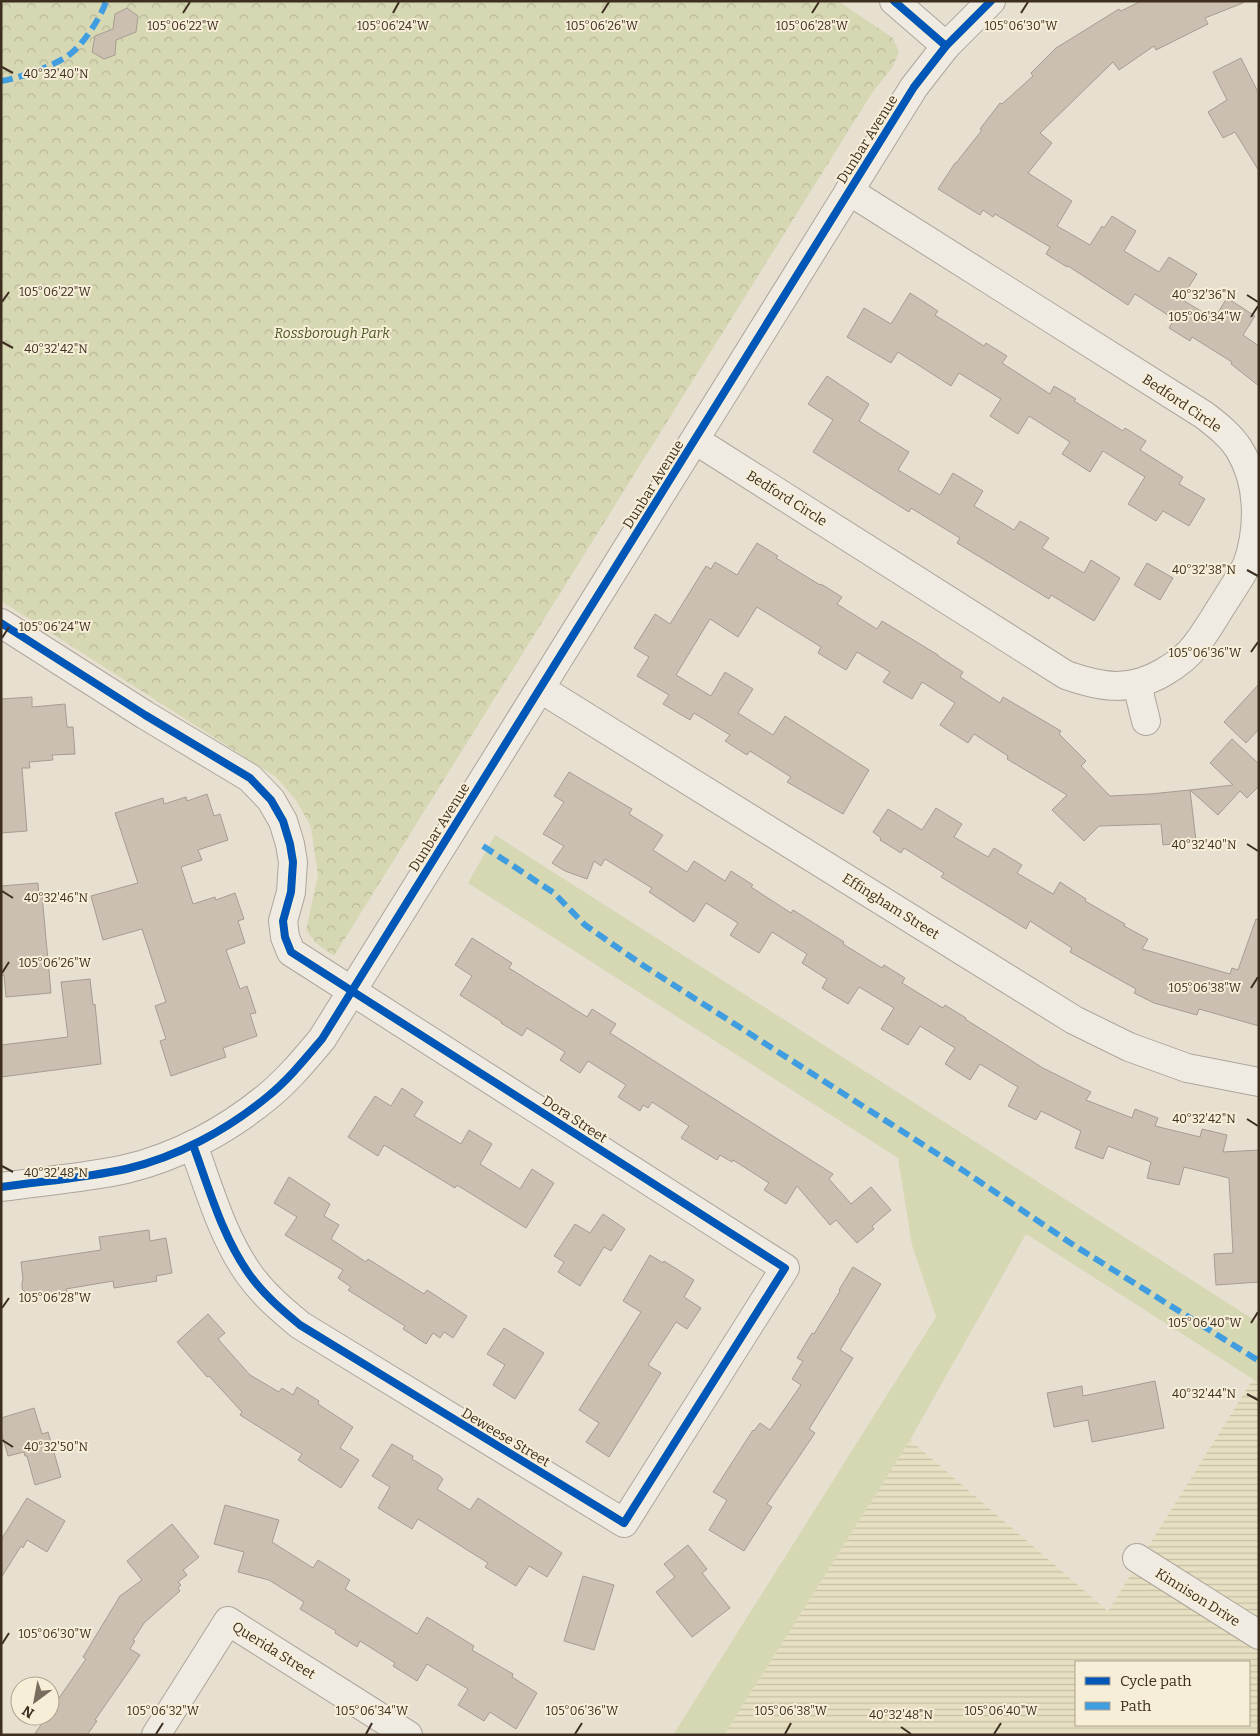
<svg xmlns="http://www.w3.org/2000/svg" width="1260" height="1736" font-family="Bitter,serif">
  <defs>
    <pattern id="farmland-rules" width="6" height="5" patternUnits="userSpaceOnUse" patternTransform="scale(1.25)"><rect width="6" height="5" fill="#e6dfc2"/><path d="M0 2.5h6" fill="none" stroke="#c6c0a6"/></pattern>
    <pattern id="park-crowns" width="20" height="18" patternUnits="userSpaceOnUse" patternTransform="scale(1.25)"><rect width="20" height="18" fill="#d6d7b3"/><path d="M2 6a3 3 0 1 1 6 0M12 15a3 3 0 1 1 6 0" fill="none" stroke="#b9b99a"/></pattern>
  </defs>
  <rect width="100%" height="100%" fill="#e7e0d1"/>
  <path fill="url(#farmland-rules)" fill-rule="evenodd" d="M 1253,1379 L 1259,1383 L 1259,1735 L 724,1735 L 910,1440 L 1108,1611 ZM 1076,1662 L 1249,1662 L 1249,1725 L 1076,1725 Z"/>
  <path fill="#d6d7b3" d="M 495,835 L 1259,1323 L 1259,1383 L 1026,1234 L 910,1440 L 724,1735 L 673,1735 L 936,1317 L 912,1245 L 898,1158 L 468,883 Z"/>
  <path fill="url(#park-crowns)" d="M 1,1 L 838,1 L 893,38 L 899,52 L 892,68 L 872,93 L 334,956 L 316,943 L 306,930 L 318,875 L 311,827 L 296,800 L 276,777 L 1,601 Z"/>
  <g fill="#cbbfb2" stroke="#a89c90">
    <path d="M 1141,1 L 1243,1 L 1243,3 L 1205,18 L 1208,24 L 1156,50 L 1154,46 L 1119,70 L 1113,62 L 1040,133 L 1052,143 L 1028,173 L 1072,201 L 1057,226 L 1090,245 L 1102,226 L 1104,228 L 1112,216 L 1136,231 L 1124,251 L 1159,272 L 1169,257 L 1197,274 L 1181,299 L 1214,319 L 1227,298 L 1255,316 L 1243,335 L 1259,346 L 1259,386 L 1231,364 L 1232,362 L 1192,337 L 1190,341 L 1169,328 L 1174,319 L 1135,294 L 1128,305 L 1068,266 L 1067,267 L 1046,254 L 1050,247 L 995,214 L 993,217 L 983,210 L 980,215 L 938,189 L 955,163 L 956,163 L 982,130 L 980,129 L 1000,103 L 1002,104 L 1033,76 L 1031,73 L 1056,48 L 1119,9 L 1121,11 Z"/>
    <path d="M 127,8 L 138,16 L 136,32 L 116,40 L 115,55 L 104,59 L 92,52 L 95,36 L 113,29 L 115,14 Z"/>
    <path d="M 1241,58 L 1259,94 L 1259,171 L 1235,132 L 1223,138 L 1208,112 L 1227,100 L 1213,72 Z"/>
    <path d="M 910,293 L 938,311 L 935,315 L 984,346 L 986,343 L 1007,356 L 1002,363 L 1050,394 L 1054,386 L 1076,399 L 1074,401 L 1123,431 L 1125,428 L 1146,441 L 1140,450 L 1183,477 L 1179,484 L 1205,499 L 1189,526 L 1163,511 L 1156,521 L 1128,504 L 1145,477 L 1103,451 L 1090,472 L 1062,454 L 1070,442 L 1029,416 L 1018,434 L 990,416 L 1001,399 L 959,373 L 951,386 L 898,352 L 891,363 L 847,337 L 864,308 L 891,324 Z"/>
    <path d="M 827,376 L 869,404 L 859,421 L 909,452 L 898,470 L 940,495 L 953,473 L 983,491 L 974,506 L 1014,530 L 1020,521 L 1049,538 L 1042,548 L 1084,573 L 1091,560 L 1120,578 L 1094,621 L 1051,595 L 1049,599 L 957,543 L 960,538 L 911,508 L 909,512 L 813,452 L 833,420 L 808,404 Z"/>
    <path d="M 757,543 L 778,556 L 776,558 L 820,585 L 821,584 L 842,597 L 837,604 L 877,629 L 882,621 L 938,655 L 938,656 L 963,672 L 960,677 L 1000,703 L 1003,697 L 1061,731 L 1059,734 L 1086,761 L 1081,766 L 1110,796 L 1150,794 L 1190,790 L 1196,841 L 1163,845 L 1161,824 L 1099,826 L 1084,841 L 1052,810 L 1067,795 L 1007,759 L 1008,756 L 974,734 L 968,743 L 940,725 L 955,703 L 922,682 L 912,699 L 883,682 L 890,672 L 857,652 L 846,670 L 818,653 L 821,647 L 757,607 L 738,637 L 710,619 L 676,675 L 711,696 L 725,672 L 753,689 L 738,713 L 773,735 L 785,716 L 869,770 L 843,814 L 787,782 L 791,777 L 750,751 L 747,755 L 725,741 L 730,735 L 694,713 L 690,720 L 663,704 L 669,695 L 637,676 L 649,657 L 634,648 L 655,614 L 670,624 L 706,566 L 711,569 L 715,562 L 737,575 Z"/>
    <path d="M 1147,563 L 1173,578 L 1160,600 L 1134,585 Z"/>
    <path d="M 1259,684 L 1259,729 L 1246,743 L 1224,722 Z"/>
    <path d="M 32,697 L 32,707 L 65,704 L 67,727 L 73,727 L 75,754 L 52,755 L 53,760 L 29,762 L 30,768 L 22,768 L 27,831 L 1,833 L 1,699 Z"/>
    <path d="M 1232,739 L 1259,764 L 1259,786 L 1247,798 L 1240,791 L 1218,815 L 1190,790 L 1233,785 L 1210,763 Z"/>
    <path d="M 569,772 L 632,809 L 629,814 L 663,835 L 653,850 L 687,872 L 694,861 L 725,881 L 731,871 L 753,885 L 751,887 L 791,913 L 793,910 L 844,942 L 843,944 L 882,968 L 884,965 L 905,978 L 902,983 L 943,1008 L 945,1005 L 966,1018 L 965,1019 L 1043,1068 L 1091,1092 L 1086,1100 L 1132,1118 L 1135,1109 L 1158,1118 L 1155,1126 L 1200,1137 L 1202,1129 L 1227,1135 L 1223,1152 L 1259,1150 L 1259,1282 L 1216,1285 L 1214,1254 L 1233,1253 L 1229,1178 L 1184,1167 L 1179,1185 L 1147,1178 L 1151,1162 L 1108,1146 L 1103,1159 L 1075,1148 L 1081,1131 L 1041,1111 L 1036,1120 L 1008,1106 L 1018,1087 L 980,1064 L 970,1080 L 945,1064 L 955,1048 L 920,1026 L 908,1045 L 881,1029 L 894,1008 L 859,987 L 848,1004 L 822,988 L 827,979 L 802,963 L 807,954 L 772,932 L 759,953 L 730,935 L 738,923 L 706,903 L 694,922 L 649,892 L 652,888 L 605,859 L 601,866 L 594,861 L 587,879 L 565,871 L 552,863 L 564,846 L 543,834 L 564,802 L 554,796 Z"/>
    <path d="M 207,794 L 214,816 L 220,814 L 228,840 L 198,850 L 202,860 L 181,867 L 193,904 L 215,897 L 216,900 L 235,893 L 244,919 L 238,921 L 245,943 L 226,950 L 240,989 L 247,986 L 256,1013 L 250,1014 L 257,1036 L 223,1048 L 226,1057 L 171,1076 L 160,1041 L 166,1039 L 155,1006 L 166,1002 L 142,929 L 103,940 L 91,896 L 138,883 L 115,813 L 163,798 L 164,804 L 186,797 L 187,801 Z"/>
    <path d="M 936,808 L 962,824 L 954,837 L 988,857 L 994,848 L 1022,865 L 1017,873 L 1053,894 L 1060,882 L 1086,899 L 1085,901 L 1125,924 L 1124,926 L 1148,939 L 1142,949 L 1230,974 L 1232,968 L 1238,970 L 1256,919 L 1259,920 L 1259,1026 L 1199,1009 L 1197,1015 L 1154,1003 L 1134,993 L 1136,989 L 1070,952 L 1072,948 L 1030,921 L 1026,929 L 941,877 L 944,873 L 904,848 L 901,853 L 880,840 L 881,838 L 873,832 L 888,809 L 922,830 Z"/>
    <path d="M 38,883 L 39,896 L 42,895 L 51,993 L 6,997 L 4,975 L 1,976 L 1,886 Z"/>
    <path d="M 472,938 L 512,963 L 509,968 L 587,1017 L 592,1009 L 616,1024 L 610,1033 L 833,1174 L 829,1179 L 851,1204 L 871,1187 L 891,1210 L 872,1226 L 874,1229 L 857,1243 L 836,1220 L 830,1225 L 797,1186 L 786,1204 L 764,1190 L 769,1183 L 733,1160 L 732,1162 L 720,1155 L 717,1160 L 681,1138 L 689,1126 L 652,1102 L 648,1108 L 643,1105 L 640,1111 L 618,1097 L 626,1085 L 588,1061 L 580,1073 L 560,1060 L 565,1052 L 527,1028 L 522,1036 L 501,1023 L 502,1022 L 460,995 L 472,976 L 455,965 Z"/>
    <path d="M 90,979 L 93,1005 L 95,1004 L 101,1064 L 1,1077 L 1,1045 L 68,1037 L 61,982 Z"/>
    <path d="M 402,1088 L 423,1102 L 414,1116 L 461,1144 L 469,1130 L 492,1144 L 480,1164 L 520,1189 L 532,1169 L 554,1183 L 526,1228 L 457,1185 L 455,1188 L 384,1145 L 378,1156 L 348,1137 L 375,1096 L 391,1106 Z"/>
    <path d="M 289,1177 L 330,1204 L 324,1216 L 339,1225 L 331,1239 L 366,1262 L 368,1259 L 424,1294 L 427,1290 L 467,1316 L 453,1338 L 444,1332 L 440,1338 L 433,1333 L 426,1344 L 403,1329 L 405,1326 L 348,1290 L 351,1287 L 338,1278 L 343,1270 L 285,1235 L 297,1217 L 274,1203 Z"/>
    <path d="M 603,1214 L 625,1229 L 611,1251 L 604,1247 L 580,1286 L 558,1272 L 564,1262 L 554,1256 L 575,1224 L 590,1233 Z"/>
    <path d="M 149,1230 L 150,1241 L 166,1238 L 172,1273 L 156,1276 L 157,1281 L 114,1288 L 113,1281 L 66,1289 L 67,1292 L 27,1298 L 25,1292 L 22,1289 L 22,1283 L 23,1279 L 21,1262 L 101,1250 L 99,1237 Z"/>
    <path d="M 650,1255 L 663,1263 L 664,1261 L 694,1280 L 684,1297 L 701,1308 L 687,1329 L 676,1322 L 648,1365 L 661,1373 L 609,1457 L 586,1442 L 599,1423 L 579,1410 L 641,1312 L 623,1301 Z"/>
    <path d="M 853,1267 L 881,1284 L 840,1350 L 853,1358 L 809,1429 L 815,1433 L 767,1504 L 772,1507 L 744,1551 L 709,1530 L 727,1500 L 713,1492 L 753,1430 L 754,1431 L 760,1423 L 770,1430 L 801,1385 L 792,1379 L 803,1361 L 797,1358 L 812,1333 L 814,1334 L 840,1291 L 839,1290 Z"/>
    <path d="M 208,1314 L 225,1333 L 218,1339 L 250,1375 L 279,1392 L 282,1388 L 293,1395 L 297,1387 L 319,1401 L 318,1404 L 353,1427 L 340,1448 L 359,1460 L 341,1488 L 298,1460 L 302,1454 L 240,1415 L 242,1412 L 209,1376 L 207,1377 L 177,1342 Z"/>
    <path d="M 504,1328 L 544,1353 L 515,1399 L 493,1385 L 505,1365 L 487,1354 Z"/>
    <path d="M 1155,1381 L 1164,1428 L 1092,1442 L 1088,1420 L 1054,1427 L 1047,1393 L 1082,1386 L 1083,1396 Z"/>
    <path d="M 34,1408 L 42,1434 L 48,1432 L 61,1477 L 35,1485 L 27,1456 L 25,1456 L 24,1452 L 8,1456 L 1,1431 L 1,1418 Z"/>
    <path d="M 392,1444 L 413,1456 L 412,1459 L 440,1476 L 443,1479 L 437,1489 L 470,1510 L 478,1498 L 562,1553 L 547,1577 L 529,1566 L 516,1586 L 485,1567 L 488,1563 L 418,1519 L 412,1529 L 378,1508 L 390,1487 L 372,1476 Z"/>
    <path d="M 27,1498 L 65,1521 L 47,1552 L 27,1540 L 23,1548 L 21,1546 L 1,1578 L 1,1540 Z"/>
    <path d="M 225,1505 L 279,1520 L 272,1542 L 313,1568 L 318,1560 L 350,1580 L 345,1589 L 417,1634 L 427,1617 L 474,1646 L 472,1650 L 513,1674 L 512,1677 L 537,1693 L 516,1729 L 490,1712 L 484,1721 L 458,1705 L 468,1689 L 427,1664 L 417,1681 L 393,1666 L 395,1663 L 360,1641 L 357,1647 L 335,1633 L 336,1631 L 300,1609 L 304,1602 L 269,1580 L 238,1572 L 244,1552 L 214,1544 Z"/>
    <path d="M 172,1524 L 199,1557 L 183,1570 L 187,1575 L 178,1582 L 181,1585 L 178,1588 L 180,1591 L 144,1623 L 133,1640 L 135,1641 L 130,1649 L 140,1655 L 95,1720 L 97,1721 L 87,1735 L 34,1735 L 47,1716 L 50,1716 L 50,1711 L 86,1659 L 83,1657 L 120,1596 L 142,1580 L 127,1561 Z"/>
    <path d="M 688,1545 L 707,1569 L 702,1573 L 730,1608 L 692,1637 L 656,1592 L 675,1577 L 664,1564 Z"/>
    <path d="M 583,1576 L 614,1585 L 594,1650 L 564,1641 Z"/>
  </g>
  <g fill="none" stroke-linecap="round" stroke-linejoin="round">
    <defs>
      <g id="minor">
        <path d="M 894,1 L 946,46"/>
        <path d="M 695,440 L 1066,675 C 1103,688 1130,692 1164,672 C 1176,665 1188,656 1196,645 C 1206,632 1214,618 1223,604 C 1231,591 1240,578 1247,565 C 1260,528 1260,483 1239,449 C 1230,435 1217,425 1204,415 L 849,191"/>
        <path d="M 1,623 L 145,715 L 250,778 L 271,800 L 283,821 L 290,844 L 293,862 L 291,892 L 283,921 L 285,937 L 291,952 L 785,1268 L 624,1523 L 300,1325 C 282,1310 263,1294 249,1274 C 222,1236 209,1188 193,1145"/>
        <path d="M 1137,684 L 1146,721"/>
        <path d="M 541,689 L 1074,1020 L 1129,1047 L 1187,1068 L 1259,1082"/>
        <path d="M 1,1187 C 43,1181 85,1178 126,1169 C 177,1157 227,1130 267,1097 C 288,1080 305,1059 322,1039 L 914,87 L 946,46 L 991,1"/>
        <path d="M 1137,1558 L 1259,1635"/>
        <path d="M 156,1735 L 228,1621 L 408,1735"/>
      </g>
    </defs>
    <use href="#minor" stroke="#ada599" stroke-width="30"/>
    <use href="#minor" stroke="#efebe3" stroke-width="28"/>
    <g stroke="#3f9de0" stroke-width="6" stroke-dasharray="12 6" stroke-linecap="butt">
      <path d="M 1,81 C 20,78 54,66 69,55 C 82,46 102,16 106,1"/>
      <path d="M 483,846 L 554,893 L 585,925 L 644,966 L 958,1167 L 1075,1246 L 1259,1361"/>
    </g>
    <defs>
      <g id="cycleway">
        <path d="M 894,1 L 946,46"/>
        <path d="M 1,623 L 145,715 L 250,778 L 271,800 L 283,821 L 290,844 L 293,862 L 291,892 L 283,921 L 285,937 L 291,952 L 785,1268 L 624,1523 L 300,1325 C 282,1310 263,1294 249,1274 C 222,1236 209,1188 193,1145"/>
        <path d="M 1,1187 C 43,1181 85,1178 126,1169 C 177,1157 227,1130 267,1097 C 288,1080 305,1059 322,1039 L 914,87 L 946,46 L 991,1"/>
      </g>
    </defs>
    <use href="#cycleway" stroke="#f7eed8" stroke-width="11"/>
    <use href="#cycleway" stroke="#0057b8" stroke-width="8"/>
  </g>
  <path fill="none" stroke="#3d2e20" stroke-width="2" d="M 183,13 L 190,2M 393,13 L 399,2M 602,13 L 609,2M 812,13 L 819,2M 1021,13 L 1028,2M 2,67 L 13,73M 1247,295 L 1258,302M 2,302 L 9,292M 1251,317 L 1258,306M 2,342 L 13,348M 1247,570 L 1258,576M 2,638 L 9,627M 1251,652 L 1258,642M 1247,844 L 1258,851M 2,891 L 13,898M 2,973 L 9,962M 1251,988 L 1258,977M 1247,1119 L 1258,1126M 2,1166 L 13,1172M 2,1308 L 9,1298M 1251,1323 L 1258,1312M 1247,1394 L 1258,1400M 2,1440 L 13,1447M 2,1644 L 9,1633M 901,1727 L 911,1734M 156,1734 L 163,1723M 366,1734 L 372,1723M 575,1734 L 582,1723M 785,1734 L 791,1723M 994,1734 L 1001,1723"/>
  <g text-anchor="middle" stroke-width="4" stroke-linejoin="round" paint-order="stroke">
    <g font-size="14" fill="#3d2e20" stroke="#f7eed8">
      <text transform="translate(867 139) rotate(-58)" y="5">Dunbar Avenue</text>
      <text transform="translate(1182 403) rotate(34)" y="5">Bedford Circle</text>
      <text transform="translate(653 484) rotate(-58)" y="5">Dunbar Avenue</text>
      <text transform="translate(787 498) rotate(32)" y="5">Bedford Circle</text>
      <text transform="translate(439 827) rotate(-58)" y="5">Dunbar Avenue</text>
      <text transform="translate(891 906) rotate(32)" y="5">Effingham Street</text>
      <text transform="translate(575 1119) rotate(33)" y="5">Dora Street</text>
      <text transform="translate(506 1437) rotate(31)" y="5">Deweese Street</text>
      <text transform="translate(1198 1597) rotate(32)" y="5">Kinnison Drive</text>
      <text transform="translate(274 1650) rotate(32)" y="5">Querida Street</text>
    </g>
    <g font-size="14" font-style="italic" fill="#4d5a26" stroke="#f7eed8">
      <text x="332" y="338">Rossborough Park</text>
    </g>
  </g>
  <g font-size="12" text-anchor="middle" fill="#3d2e20" stroke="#f7eed8" stroke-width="4" stroke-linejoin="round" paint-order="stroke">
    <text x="183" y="30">105°06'22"W</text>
    <text x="393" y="30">105°06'24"W</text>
    <text x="602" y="30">105°06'26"W</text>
    <text x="812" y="30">105°06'28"W</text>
    <text x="1021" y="30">105°06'30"W</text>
    <text x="56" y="78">40°32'40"N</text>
    <text x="55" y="296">105°06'22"W</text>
    <text x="1204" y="299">40°32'36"N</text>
    <text x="1205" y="321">105°06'34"W</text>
    <text x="56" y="353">40°32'42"N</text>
    <text x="1204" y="574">40°32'38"N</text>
    <text x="55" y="631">105°06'24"W</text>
    <text x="1205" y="657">105°06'36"W</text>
    <text x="1204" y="849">40°32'40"N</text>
    <text x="56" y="902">40°32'46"N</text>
    <text x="55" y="967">105°06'26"W</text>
    <text x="1205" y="992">105°06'38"W</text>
    <text x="1204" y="1123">40°32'42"N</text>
    <text x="56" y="1177">40°32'48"N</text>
    <text x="55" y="1302">105°06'28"W</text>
    <text x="1205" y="1327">105°06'40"W</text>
    <text x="1204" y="1398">40°32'44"N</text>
    <text x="56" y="1451">40°32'50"N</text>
    <text x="55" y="1638">105°06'30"W</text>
    <text x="163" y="1715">105°06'32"W</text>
    <text x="372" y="1715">105°06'34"W</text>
    <text x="582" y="1715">105°06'36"W</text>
    <text x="791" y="1715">105°06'38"W</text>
    <text x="1001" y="1715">105°06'40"W</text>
    <text x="901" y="1719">40°32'48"N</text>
  </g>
  <rect width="1260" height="1736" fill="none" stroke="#3d2e20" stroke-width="5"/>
  <rect x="1075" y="1661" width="175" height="65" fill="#f7eed8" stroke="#ada18e"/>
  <rect x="1085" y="1677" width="25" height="8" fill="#0057b8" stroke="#ada18e"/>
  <text x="1120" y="1686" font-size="15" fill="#3d2e20">Cycle path</text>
  <rect x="1085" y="1702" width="25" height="8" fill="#3f9de0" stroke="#ada18e"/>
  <text x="1120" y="1711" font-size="15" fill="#3d2e20">Path</text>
  <g transform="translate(35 1701) rotate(212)"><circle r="24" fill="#f7eed8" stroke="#ada18e"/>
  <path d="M0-4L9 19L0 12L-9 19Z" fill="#786c5e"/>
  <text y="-8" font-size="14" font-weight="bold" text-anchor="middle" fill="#3d2e20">N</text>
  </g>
</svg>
